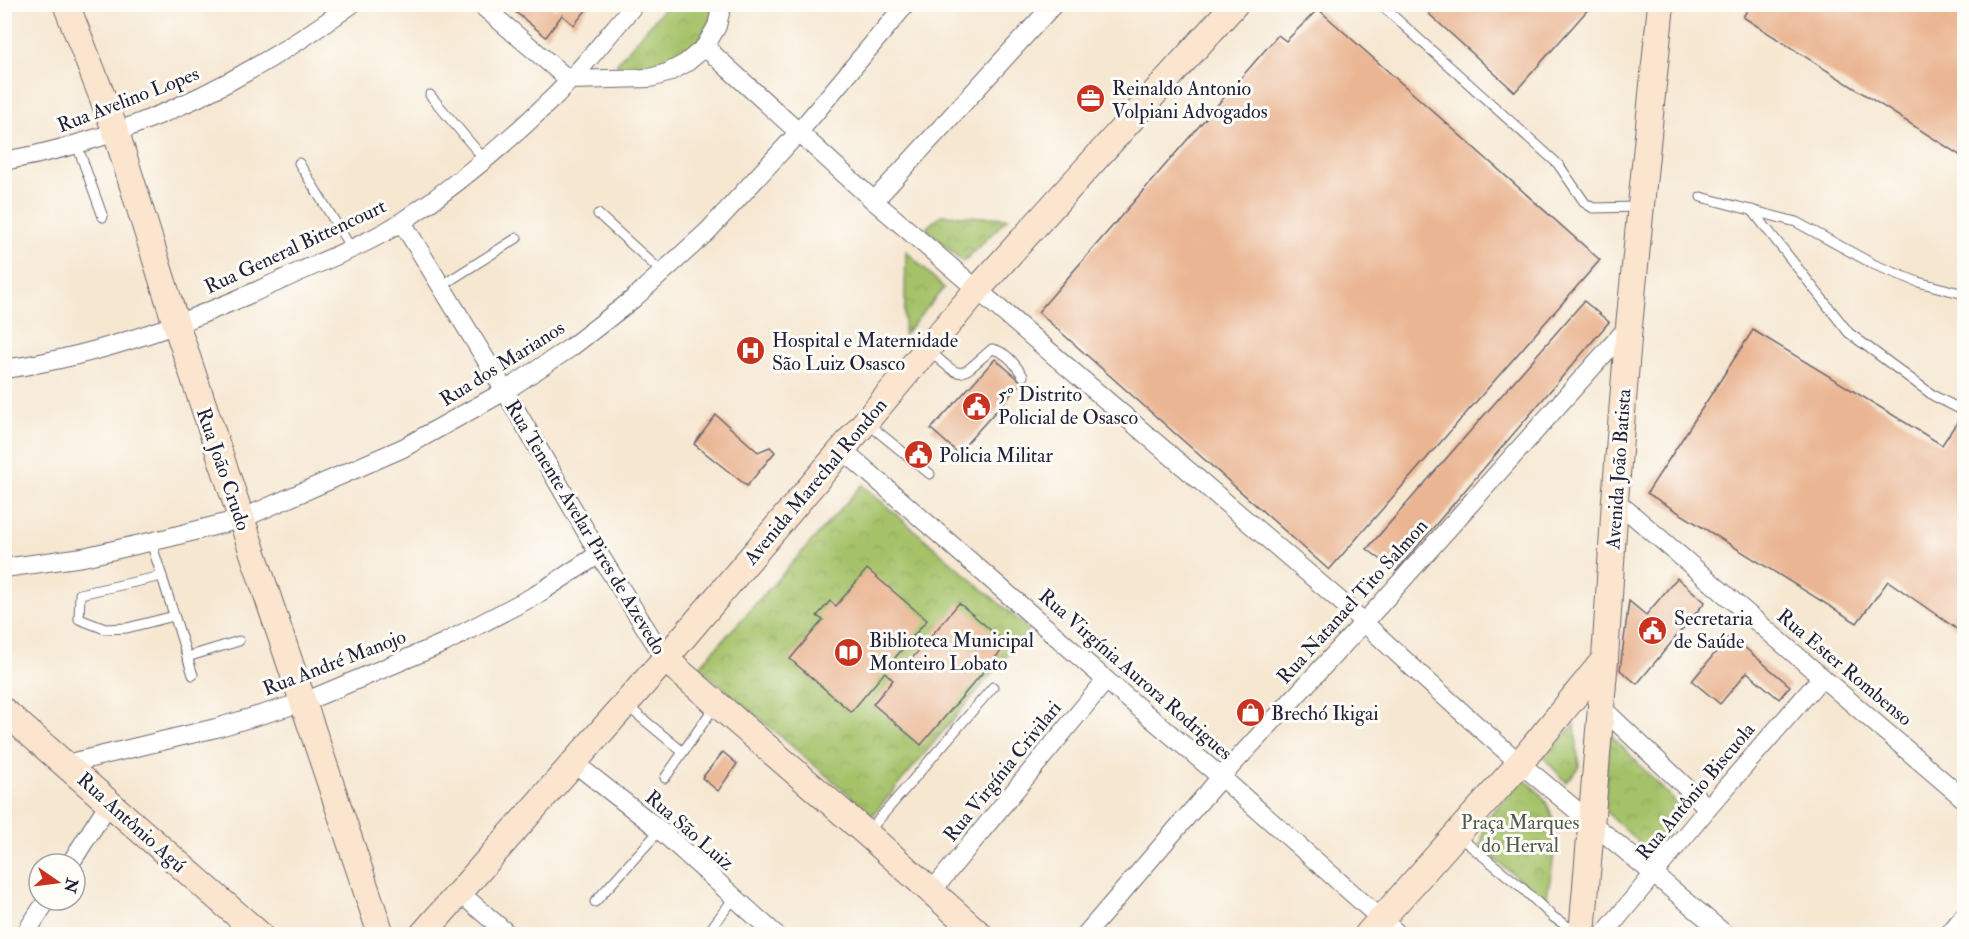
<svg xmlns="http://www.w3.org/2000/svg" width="1969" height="939" font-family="'IM FELL Double Pica',serif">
  <defs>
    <pattern id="park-crowns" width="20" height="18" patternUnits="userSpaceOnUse" patternTransform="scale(1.5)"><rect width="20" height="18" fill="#a5c269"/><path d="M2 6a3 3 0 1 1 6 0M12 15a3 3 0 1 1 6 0" fill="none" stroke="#8ea65c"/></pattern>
  </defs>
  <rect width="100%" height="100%" fill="#fdfcf7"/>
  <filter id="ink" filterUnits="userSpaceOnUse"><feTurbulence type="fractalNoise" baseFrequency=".0167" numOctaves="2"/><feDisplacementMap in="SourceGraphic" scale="12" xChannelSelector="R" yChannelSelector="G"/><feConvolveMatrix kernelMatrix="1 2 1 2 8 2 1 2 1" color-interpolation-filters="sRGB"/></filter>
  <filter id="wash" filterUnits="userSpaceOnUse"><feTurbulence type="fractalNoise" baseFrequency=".008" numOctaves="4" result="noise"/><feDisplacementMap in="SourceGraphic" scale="24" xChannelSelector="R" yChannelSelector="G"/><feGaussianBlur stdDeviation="1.35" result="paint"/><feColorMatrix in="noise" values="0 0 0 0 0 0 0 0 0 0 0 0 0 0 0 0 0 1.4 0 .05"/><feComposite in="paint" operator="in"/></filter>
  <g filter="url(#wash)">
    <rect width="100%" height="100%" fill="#f6e7d1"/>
    <g fill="url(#park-crowns)" stroke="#647252" stroke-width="1.5">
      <path d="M 667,5 L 718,5 L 718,10 L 697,43 L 689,50 L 630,72 L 616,64 Z"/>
      <path d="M 941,215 L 1008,218 L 963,262 L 926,228 Z"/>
      <path d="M 906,251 L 944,288 L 904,335 Z"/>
      <path d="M 862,485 L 1029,629 L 873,815 L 699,667 Z"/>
      <path d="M 1575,724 L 1579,768 L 1566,782 L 1543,757 Z"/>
      <path d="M 1610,734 L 1685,812 L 1650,853 L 1604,810 Z"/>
      <path d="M 1524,779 C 1529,784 1536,789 1541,795 C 1565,826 1552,865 1546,901 L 1481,848 L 1484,821 Z"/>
    </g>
    <g id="blocks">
      <g fill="#eab592">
        <path d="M 560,4 L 591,4 L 574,25 L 562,15 L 546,37 L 507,5 L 549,5 L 555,10 Z"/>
        <path d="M 1751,4 L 1950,4 L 1964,14 L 1964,158 L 1743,17 Z"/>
        <path d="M 1437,5 L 1592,5 L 1515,92 L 1429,14 Z"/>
        <path d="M 1318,9 L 1600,260 L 1329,570 L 1038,312 L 1278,35 L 1286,41 Z"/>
        <path d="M 1584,301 L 1609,322 L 1396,571 L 1367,549 Z"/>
        <path d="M 1753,330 L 1942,445 L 1963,413 L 1964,414 L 1964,634 L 1888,581 L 1857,623 L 1647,493 Z"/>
        <path d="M 995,359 L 1022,382 L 958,453 L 931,429 Z"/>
        <path d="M 716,415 L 758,452 L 770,447 L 775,452 L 747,486 L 694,444 Z"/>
        <path d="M 867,569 L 927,620 L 894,659 L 904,668 L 959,603 L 1007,644 L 921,745 L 873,704 L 893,680 L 885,672 L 851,712 L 790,659 L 823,620 L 817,616 L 830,601 L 836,606 Z"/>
        <path d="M 1677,578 L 1705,602 L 1637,684 L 1620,670 L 1629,601 L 1646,615 Z"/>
        <path d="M 1730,635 L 1790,686 L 1779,699 L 1747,672 L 1720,704 L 1692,681 Z"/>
        <path d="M 723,752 L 737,764 L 718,791 L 702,778 Z"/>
      </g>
    </g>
  </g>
  <g filter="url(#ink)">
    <use href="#blocks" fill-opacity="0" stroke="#6c6770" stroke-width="1.5"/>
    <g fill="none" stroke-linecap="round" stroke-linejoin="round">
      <defs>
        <g id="lane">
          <path d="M 1380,4 L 1558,164 L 1585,203 L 1593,208 L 1640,207"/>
          <path d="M 430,95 L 484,159"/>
          <path d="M 77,145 L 103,217"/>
          <path d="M 299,163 L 351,248"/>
          <path d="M 1701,197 L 1796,222 L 1875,265 L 1918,282 L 1964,294"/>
          <path d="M 1752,210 L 1849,333 L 1934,396 L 1964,411"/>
          <path d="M 598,214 L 662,272"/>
          <path d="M 441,286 L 517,238"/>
          <path d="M 929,350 C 964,382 958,378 992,349 C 1007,352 1015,364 1023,376"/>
          <path d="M 867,423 L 930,474"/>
          <path d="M 151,542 L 193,675"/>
          <path d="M 162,576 L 80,594 L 79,619 L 105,629 L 127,628 L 174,616"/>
          <path d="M 187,657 L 239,641"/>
          <path d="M 626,705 L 683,752"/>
          <path d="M 665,778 L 715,706"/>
          <path d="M 867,833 L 993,687"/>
          <path d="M 1458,836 L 1520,886 L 1553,917 L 1578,933"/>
          <path d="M 595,902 L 660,830"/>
          <path d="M 707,934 L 734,898"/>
        </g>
        <g id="street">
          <path d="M 480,4 L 569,80 L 650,78 L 667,73 L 686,63 L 705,47 L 717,26 L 722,4"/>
          <path d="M 705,47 L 874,201 L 1345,605 C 1403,659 1461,713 1521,764 C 1589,821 1658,877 1725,934"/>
          <path d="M 4,161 C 132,139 248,80 352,4"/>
          <path d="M 874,201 L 1054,4"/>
          <path d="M 402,222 L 505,391 L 599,554 L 665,659"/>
          <path d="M 4,369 C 109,355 206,315 301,271 C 333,257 375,240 403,221 C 457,185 508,142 554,97 C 583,68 608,35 635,4"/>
          <path d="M 842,449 L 1106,680 L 1221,777 L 1398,934"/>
          <path d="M 1615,500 L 1964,799"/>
          <path d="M 4,568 L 83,557 L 167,538 L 241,519 L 403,448 L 505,391 L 570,348 L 633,299 L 708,231 L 798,133 L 906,4"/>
          <path d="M 1601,707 L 1708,808"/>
          <path d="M 573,762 L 660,830 L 775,934"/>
          <path d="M 66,764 L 216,728 L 304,702 L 444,643 L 536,595 L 599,554"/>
          <path d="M 70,864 L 109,803"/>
          <path d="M 932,891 L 1106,680"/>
          <path d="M 460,893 L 508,934"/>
          <path d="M 25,934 L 47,900"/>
          <path d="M 1086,934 L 1221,777 L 1379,606 L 1629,326"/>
          <path d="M 1604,934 L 1708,808 L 1822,677"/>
          <path d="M 1949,934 L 1964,916"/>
        </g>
        <g id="secondary">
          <path d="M 66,4 L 116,132 L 176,324 L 381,934"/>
          <path d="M 665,659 L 866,833 L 979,934"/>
          <path d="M 4,711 L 259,934"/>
          <path d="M 423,934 L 665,659 L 977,290 L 1235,4"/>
          <path d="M 1368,934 L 1520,763 L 1605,659"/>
          <path d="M 1582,934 L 1605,659 L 1615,500 L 1629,326 L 1661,4"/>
        </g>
      </defs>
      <use href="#lane" stroke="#6c6770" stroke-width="11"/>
      <use href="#street" stroke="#6c6770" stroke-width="20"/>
      <use href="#secondary" stroke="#6c6770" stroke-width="28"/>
      <use href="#lane" stroke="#fff" stroke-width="9"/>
      <use href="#street" stroke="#fff" stroke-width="18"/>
      <use href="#secondary" stroke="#fbe5cf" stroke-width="26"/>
    </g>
  </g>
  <defs>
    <symbol id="office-disc" viewBox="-11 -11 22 22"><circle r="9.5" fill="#c8321e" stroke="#fdfcf7"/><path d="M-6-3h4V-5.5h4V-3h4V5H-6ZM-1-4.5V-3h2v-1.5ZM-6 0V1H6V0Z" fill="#fff"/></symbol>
    <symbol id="hospital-disc" viewBox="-11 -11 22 22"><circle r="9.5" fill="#c8321e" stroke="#fdfcf7"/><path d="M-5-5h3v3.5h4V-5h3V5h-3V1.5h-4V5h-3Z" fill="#fff"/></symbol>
    <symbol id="civic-disc" viewBox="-11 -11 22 22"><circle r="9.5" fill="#c8321e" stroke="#fdfcf7"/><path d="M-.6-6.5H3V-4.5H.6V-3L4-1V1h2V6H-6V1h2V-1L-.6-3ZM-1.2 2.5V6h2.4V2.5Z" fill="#fff"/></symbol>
    <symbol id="library-disc" viewBox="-11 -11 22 22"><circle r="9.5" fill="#c8321e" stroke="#fdfcf7"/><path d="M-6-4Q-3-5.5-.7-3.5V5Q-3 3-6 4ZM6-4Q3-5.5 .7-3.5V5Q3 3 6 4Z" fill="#fff"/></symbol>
    <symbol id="shop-disc" viewBox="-11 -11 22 22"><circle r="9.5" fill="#c8321e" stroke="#fdfcf7"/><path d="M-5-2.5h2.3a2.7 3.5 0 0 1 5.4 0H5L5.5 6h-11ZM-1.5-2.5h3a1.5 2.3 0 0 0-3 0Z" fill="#fff"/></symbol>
  </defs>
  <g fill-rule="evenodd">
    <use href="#office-disc" x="1074" y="82" width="33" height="33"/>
    <use href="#hospital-disc" x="734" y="334" width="33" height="33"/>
    <use href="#civic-disc" x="960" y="390" width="33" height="33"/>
    <use href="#civic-disc" x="902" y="438" width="33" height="33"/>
    <use href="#civic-disc" x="1636" y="614" width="33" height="33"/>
    <use href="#library-disc" x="832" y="636" width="33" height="33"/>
    <use href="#shop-disc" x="1234" y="696" width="33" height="33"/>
  </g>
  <g text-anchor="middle" stroke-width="6" stroke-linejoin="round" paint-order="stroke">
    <g font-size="20" fill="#22223b" stroke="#fdfcf7" text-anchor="start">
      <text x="1112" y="95">Reinaldo Antonio<tspan x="1112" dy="23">Volpiani Advogados</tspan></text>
      <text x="772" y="347">Hospital e Maternidade<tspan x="772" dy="23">São Luiz Osasco</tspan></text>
      <text x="998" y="401">5º Distrito<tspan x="998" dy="23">Policial de Osasco</tspan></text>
      <text x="939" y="462">Policia Militar</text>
      <text x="1674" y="625">Secretaria<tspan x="1674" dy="23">de Saúde</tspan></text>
      <text x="869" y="647">Biblioteca Municipal<tspan x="869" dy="23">Monteiro Lobato</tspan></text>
      <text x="1271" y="720">Brechó Ikigai</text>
    </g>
    <g font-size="20" fill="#22223b" stroke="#fdfcf7">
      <text transform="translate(128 99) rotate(-21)" y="7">Rua Avelino Lopes</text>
      <text transform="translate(295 246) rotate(-25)" y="7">Rua General Bittencourt</text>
      <text transform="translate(502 363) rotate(-32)" y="7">Rua dos Marianos</text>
      <text transform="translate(224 469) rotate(71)" y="7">Rua João Crudo</text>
      <text transform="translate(1618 469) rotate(-86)" y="7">Avenida João Batista</text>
      <text transform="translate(815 481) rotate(-50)" y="7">Avenida Marechal Rondon</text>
      <text transform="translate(586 527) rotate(59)" y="7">Rua Tenente Avelar Pires de Azevedo</text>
      <text transform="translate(1352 601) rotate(-48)" y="7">Rua Natanael Tito Salmon</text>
      <text transform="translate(334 662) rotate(-21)" y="7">Rua André Manojo</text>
      <text transform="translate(1845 667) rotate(40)" y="7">Rua Ester Rombenso</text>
      <text transform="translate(1136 674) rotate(41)" y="7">Rua Virgínia Aurora Rodrigues</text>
      <text transform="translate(1002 771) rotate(-51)" y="7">Rua Virgínia Crivilari</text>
      <text transform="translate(1695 791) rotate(-50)" y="7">Rua Antônio Biscuola</text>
      <text transform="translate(132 822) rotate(42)" y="7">Rua Antônio Agú</text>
      <text transform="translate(690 830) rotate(41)" y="7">Rua São Luiz</text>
    </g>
    <g font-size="20" fill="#505a4b" stroke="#fdfcf7">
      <text x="1520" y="829">Praça Marques<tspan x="1520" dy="23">do Herval</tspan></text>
    </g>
  </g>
  <rect width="1969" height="939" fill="none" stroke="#fdfcf7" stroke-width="24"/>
  <g transform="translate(57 882) rotate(104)"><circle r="28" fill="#fdfcf7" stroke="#a5a5ac" stroke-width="1.5"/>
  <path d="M0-4.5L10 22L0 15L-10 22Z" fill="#c8321e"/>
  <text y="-9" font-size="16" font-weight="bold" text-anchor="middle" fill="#22223b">N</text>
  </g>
</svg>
